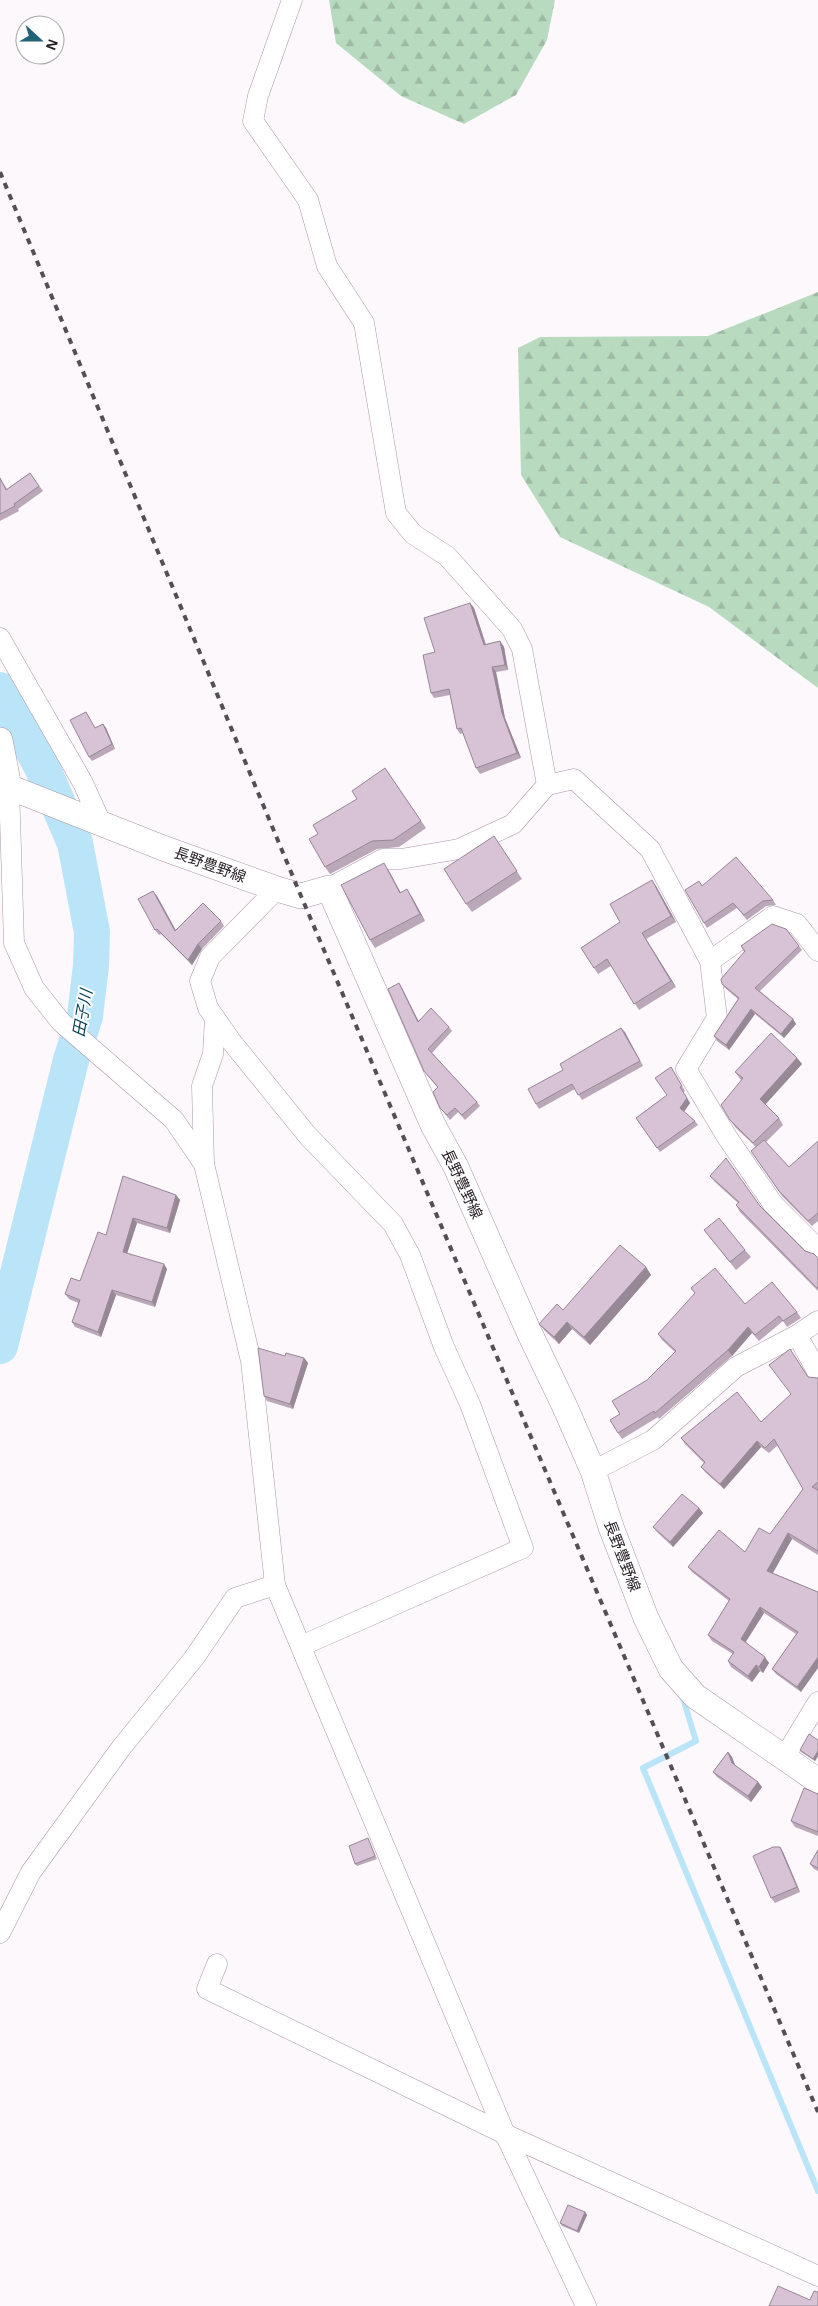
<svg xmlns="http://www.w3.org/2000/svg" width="818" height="2306" font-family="Helvetica,'Noto Sans JP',sans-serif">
  <defs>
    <pattern id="forest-firs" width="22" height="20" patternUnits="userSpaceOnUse" patternTransform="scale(1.25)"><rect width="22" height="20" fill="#b8dabf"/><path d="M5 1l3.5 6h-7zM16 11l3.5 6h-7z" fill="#9ebaa4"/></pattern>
  </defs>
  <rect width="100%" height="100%" fill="#fdf8fc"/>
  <g fill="url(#forest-firs)">
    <path d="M 329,0 L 555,0 L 547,40 L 516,95 L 464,124 L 401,96 L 336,43 Z"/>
    <path d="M 818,292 L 818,688 L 709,607 L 560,537 L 521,475 L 518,348 L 540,337 L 708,336 Z"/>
  </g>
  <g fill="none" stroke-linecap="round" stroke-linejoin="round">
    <path stroke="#bae4f8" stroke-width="6" d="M 682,1695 L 696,1741 L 643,1768 L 818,2191"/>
    <path stroke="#bae4f8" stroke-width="36" d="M 0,690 L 42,767 L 75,843 L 92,932 L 91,966 L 85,1016 L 71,1060 L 0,1346"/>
    <defs>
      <g id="minor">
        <path d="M 292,0 L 258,96 L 253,121 L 308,200 L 327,266 L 364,323 L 396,513 L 413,534 L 447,556 L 512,629 L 522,649 L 547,785 L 513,824 L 459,849 L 401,859 L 383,859 L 329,888"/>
        <path d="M 0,638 L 83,783 L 101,823"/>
        <path d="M 547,785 L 574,779 L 650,849 L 710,961 L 717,1018 L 686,1069 L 727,1137 L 773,1204 L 818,1249"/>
        <path d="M 9,787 L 14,943 L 34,988 L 61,1022 L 174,1120 L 204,1164 L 251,1361 L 275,1585 L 505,2134 L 586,2306"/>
        <path d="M 277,889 L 210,957 L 200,981 L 208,1008 L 231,1041 L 308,1136 L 393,1224 L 410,1255 L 444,1347 L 470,1404 L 523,1548 L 301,1646"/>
        <path d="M 710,961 L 773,916 L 797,924 L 818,951"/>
        <path d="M 204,1164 L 202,1086 L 213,1054 L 215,1018"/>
        <path d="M 797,1335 L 818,1373"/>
        <path d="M 593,1471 L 653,1440 L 736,1367 L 797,1335 L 818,1321"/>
        <path d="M 784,1758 L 818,1702"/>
        <path d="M 0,1933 L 31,1872 L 121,1748 L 194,1658 L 235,1598 L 275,1585"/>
        <path d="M 217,1964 L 207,1989 L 505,2134 L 818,2276"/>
      </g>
      <path id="major" d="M 0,740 L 9,787 L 163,848 L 277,889 L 301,896 L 329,888 L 433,1125 L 456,1167 L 529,1332 L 565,1407 L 593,1471 L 611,1527 L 646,1618 L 671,1669 L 695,1696 L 818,1781"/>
    </defs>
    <use href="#minor" stroke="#aa96a8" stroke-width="21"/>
    <use href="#major" stroke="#aa96a8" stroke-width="26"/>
    <use href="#minor" stroke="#fff" stroke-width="20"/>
    <use href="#major" stroke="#fff" stroke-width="25"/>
    <path stroke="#564e55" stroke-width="4" stroke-dasharray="6 6" stroke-linecap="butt" d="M 0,172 L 301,896 L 818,2112"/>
  </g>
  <g fill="#baa7b8">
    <path d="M 30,473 L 43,491 L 18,509 L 19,511 L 0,521 L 0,478 L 7,489 Z"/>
    <path d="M 470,603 L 474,608 L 486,644 L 500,641 L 504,647 L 508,670 L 496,672 L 505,718 L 521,758 L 480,774 L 476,768 L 463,733 L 460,734 L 457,729 L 450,695 L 434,698 L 431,693 L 435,652 Z"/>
    <path d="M 86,712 L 95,728 L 103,724 L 106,728 L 115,749 L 92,761 L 89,757 Z"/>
    <path d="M 385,768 L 426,828 L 399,847 L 377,849 L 330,874 L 325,867 L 318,834 L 357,799 Z"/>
    <path d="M 494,836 L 522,879 L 472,912 L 466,904 Z"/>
    <path d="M 389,871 L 401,893 L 412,897 L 425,921 L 375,948 L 370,940 Z"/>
    <path d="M 656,886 L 676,922 L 646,939 L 676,987 L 639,1010 L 611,966 L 598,974 L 581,948 L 620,922 Z"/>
    <path d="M 702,886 L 773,900 L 776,905 L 766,906 L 747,920 L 737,908 L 707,928 L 704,923 Z"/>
    <path d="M 157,896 L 176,931 L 221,921 L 224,926 L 202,949 L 192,965 L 161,934 L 159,935 L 155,930 Z"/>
    <path d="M 786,929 L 802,950 L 760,991 L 793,1019 L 796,1024 L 784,1038 L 755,1014 L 729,1050 L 717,1041 L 714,1036 L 738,999 L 725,988 L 722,984 L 744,952 L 741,946 Z"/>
    <path d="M 399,983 L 402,988 L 418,1021 L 449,1027 L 452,1031 L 432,1053 L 477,1102 L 480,1106 L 465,1120 L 458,1112 L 450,1120 L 440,1108 L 438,1088 L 424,1071 Z"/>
    <path d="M 621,1028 L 643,1066 L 582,1100 L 575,1089 L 539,1109 L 536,1104 L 563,1070 Z"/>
    <path d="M 797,1058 L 802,1064 L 765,1104 L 779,1118 L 783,1125 L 766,1142 L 789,1167 L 818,1141 L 818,1221 L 812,1226 L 782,1196 L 751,1151 L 756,1147 L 735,1127 L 730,1120 L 741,1080 L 735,1072 Z"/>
    <path d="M 671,1067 L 685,1091 L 683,1092 L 690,1103 L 684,1112 L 695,1121 L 698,1125 L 660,1152 L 636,1118 L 667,1095 Z"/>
    <path d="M 123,1176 L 176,1195 L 180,1200 L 170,1233 L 137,1223 L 127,1253 L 167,1269 L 155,1307 L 116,1295 L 101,1337 L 75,1327 L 72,1322 L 78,1303 L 69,1299 L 65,1294 L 80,1281 L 106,1235 Z"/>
    <path d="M 710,1176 L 760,1206 L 805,1251 L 818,1258 L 818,1291 L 740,1212 L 736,1205 L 738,1203 L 715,1182 Z"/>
    <path d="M 704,1230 L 745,1250 L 751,1257 L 736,1270 Z"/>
    <path d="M 646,1267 L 651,1275 L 590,1345 L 572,1329 L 559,1344 L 545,1331 L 539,1324 L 563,1310 Z"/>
    <path d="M 691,1288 L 745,1304 L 797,1312 L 801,1318 L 787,1327 L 783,1321 L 759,1341 L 752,1333 L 732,1356 L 659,1419 L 658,1417 L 622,1439 L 618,1433 L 620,1414 L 647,1380 L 675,1352 L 662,1340 L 658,1334 L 695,1294 Z"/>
    <path d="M 790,1349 L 808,1377 L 818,1378 L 818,1555 L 792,1539 L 773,1573 L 818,1592 L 801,1692 L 776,1674 L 772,1669 L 796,1634 L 764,1613 L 746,1642 L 769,1663 L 763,1673 L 760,1671 L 752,1682 L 731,1667 L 728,1661 L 733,1654 L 712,1641 L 708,1635 L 729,1601 L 692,1572 L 688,1567 L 745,1552 L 770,1534 L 803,1489 L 778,1445 L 769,1453 L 761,1447 L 724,1489 L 705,1472 L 701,1467 L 704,1463 L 685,1444 L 681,1438 L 761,1422 L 791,1395 Z"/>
    <path d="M 285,1356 L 304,1358 L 308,1363 L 293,1409 L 267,1401 L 264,1396 Z"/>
    <path d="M 699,1508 L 703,1513 L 673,1547 L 657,1532 L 653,1527 Z"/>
    <path d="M 818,1740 L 818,1756 L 815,1761 L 801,1752 L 800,1750 Z"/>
    <path d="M 728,1752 L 732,1757 L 735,1765 L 758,1782 L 762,1787 L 751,1802 L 717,1777 L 713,1772 Z"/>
    <path d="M 818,1794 L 818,1836 L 795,1827 L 791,1821 Z"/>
    <path d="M 369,1841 L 377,1859 L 357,1866 L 355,1864 Z"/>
    <path d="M 780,1847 L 783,1852 L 800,1892 L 775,1903 L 771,1898 Z"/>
    <path d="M 818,1850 L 818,1871 L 814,1869 L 810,1864 Z"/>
    <path d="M 585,2212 L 587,2215 L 579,2233 L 562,2226 L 560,2223 Z"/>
  </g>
  <g fill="#978896">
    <path d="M 470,603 L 474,608 L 487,650 L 484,645 Z"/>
    <path d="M 500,641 L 504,647 L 508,670 L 505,665 Z"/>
    <path d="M 492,667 L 496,672 L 505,718 L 521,758 L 517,753 L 502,713 Z"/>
    <path d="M 103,724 L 106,728 L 115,749 L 112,744 Z"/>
    <path d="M 384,863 L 389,871 L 405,901 L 400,893 Z"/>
    <path d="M 652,880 L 656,886 L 676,922 L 671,916 Z"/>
    <path d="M 407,889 L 412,897 L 425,921 L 420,914 Z"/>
    <path d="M 153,891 L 157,896 L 179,936 L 175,931 Z"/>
    <path d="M 642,933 L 646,939 L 676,987 L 671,981 Z"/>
    <path d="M 198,944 L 202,949 L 192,965 L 188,960 Z"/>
    <path d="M 399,983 L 402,988 L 421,1026 L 418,1022 Z"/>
    <path d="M 751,1009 L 755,1014 L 729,1050 L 726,1045 Z"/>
    <path d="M 793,1019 L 796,1024 L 784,1038 L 781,1034 Z"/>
    <path d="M 621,1028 L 625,1032 L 643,1066 L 640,1061 Z"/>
    <path d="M 797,1058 L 802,1064 L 765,1105 L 760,1099 Z"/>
    <path d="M 687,1098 L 690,1103 L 683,1113 L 680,1108 Z"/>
    <path d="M 176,1195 L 180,1200 L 170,1233 L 167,1228 Z"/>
    <path d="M 133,1218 L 137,1223 L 126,1257 L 123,1252 Z"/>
    <path d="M 164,1264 L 167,1269 L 155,1307 L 152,1302 Z"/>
    <path d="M 646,1267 L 651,1275 L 590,1345 L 584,1337 Z"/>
    <path d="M 112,1290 L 116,1295 L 101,1337 L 98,1332 Z"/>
    <path d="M 567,1322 L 572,1329 L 559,1344 L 554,1337 Z"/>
    <path d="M 748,1327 L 752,1333 L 732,1356 L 728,1350 Z"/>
    <path d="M 304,1358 L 308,1363 L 293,1409 L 290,1404 Z"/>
    <path d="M 757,1441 L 761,1447 L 724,1489 L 720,1484 Z"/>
    <path d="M 699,1508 L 703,1513 L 673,1547 L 670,1542 Z"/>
    <path d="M 788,1533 L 792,1539 L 771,1576 L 767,1571 Z"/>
    <path d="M 760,1607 L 764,1613 L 744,1644 L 741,1639 Z"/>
    <path d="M 765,1657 L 769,1663 L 763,1673 L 759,1667 Z"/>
    <path d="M 818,1657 L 818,1668 L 801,1692 L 797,1687 Z"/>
    <path d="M 756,1665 L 760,1671 L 752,1682 L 748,1676 Z"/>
    <path d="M 818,1751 L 818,1756 L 815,1761 L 813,1759 Z"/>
    <path d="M 728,1752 L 732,1757 L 736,1768 L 732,1763 Z"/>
    <path d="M 758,1782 L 762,1787 L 751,1802 L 748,1796 Z"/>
    <path d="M 780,1847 L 783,1852 L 800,1892 L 797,1887 Z"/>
    <path d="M 585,2212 L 587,2215 L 579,2233 L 577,2231 Z"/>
  </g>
  <g fill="#d8c2d6" stroke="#978896">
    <path d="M 30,473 L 39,486 L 14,504 L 15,506 L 0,514 L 0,478 L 6,490 Z"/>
    <path d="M 470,603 L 484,645 L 500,641 L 505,665 L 492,667 L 502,713 L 517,753 L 476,768 L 461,728 L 457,729 L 449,689 L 431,693 L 423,655 L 435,652 L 424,618 Z"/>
    <path d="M 86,712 L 95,728 L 103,724 L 112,744 L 89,757 L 70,720 Z"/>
    <path d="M 385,768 L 421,821 L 393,840 L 372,841 L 325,867 L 309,839 L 318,834 L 313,825 L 357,799 L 352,791 Z"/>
    <path d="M 494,836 L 517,871 L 466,904 L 444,869 Z"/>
    <path d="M 736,857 L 773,900 L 763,901 L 744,915 L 733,903 L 704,923 L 685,890 L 699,881 L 702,886 Z"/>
    <path d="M 384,863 L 400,893 L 407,889 L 420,914 L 370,940 L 341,885 Z"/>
    <path d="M 652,880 L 671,916 L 642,933 L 671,981 L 634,1004 L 607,959 L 594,968 L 581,948 L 620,922 L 610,904 Z"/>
    <path d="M 153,891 L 175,931 L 203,903 L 221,921 L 198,944 L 188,960 L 157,929 L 155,930 L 138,899 Z"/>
    <path d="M 772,924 L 786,929 L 799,946 L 755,988 L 793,1019 L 781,1034 L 751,1009 L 726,1045 L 714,1036 L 739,998 L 722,984 L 721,979 L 745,951 L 741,946 Z"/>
    <path d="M 399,983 L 418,1022 L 431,1008 L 449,1027 L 428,1049 L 477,1102 L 462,1115 L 455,1108 L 447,1115 L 440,1108 L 433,1092 L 438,1087 L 424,1071 L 388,989 Z"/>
    <path d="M 621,1028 L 640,1061 L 578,1095 L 572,1084 L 536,1104 L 528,1089 L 563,1070 L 560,1064 Z"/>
    <path d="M 771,1033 L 797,1058 L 760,1099 L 779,1118 L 753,1143 L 730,1120 L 721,1105 L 743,1078 L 735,1072 Z"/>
    <path d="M 671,1067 L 682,1086 L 680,1087 L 687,1098 L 680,1108 L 695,1121 L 657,1148 L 636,1118 L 667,1095 L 655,1078 Z"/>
    <path d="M 764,1140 L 789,1167 L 818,1141 L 818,1213 L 808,1221 L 779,1191 L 751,1151 Z"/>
    <path d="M 726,1158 L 760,1206 L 805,1251 L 814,1254 L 818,1258 L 818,1289 L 736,1205 L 739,1202 L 710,1176 Z"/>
    <path d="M 123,1176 L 176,1195 L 167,1228 L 133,1218 L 123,1252 L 164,1264 L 152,1302 L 112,1290 L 98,1332 L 72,1322 L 80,1300 L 65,1294 L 71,1278 L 80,1281 L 98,1232 L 106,1235 Z"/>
    <path d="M 719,1218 L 745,1250 L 730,1262 L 704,1230 Z"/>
    <path d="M 620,1245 L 646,1267 L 584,1337 L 567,1322 L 554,1337 L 539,1324 L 557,1304 L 563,1310 Z"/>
    <path d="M 715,1268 L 745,1304 L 772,1282 L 797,1312 L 783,1321 L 779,1316 L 755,1335 L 748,1327 L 728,1350 L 655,1413 L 654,1411 L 618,1433 L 610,1420 L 620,1414 L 612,1401 L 647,1380 L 676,1351 L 658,1334 L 695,1293 L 691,1288 Z"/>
    <path d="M 258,1348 L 285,1356 L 286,1353 L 304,1358 L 290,1404 L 264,1396 Z"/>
    <path d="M 790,1349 L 808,1377 L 818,1378 L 818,1482 L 812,1487 L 818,1490 L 818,1551 L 788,1533 L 767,1571 L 818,1592 L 818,1657 L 797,1687 L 772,1669 L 798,1632 L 760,1607 L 741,1639 L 765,1657 L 759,1667 L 756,1665 L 748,1676 L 728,1661 L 734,1652 L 708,1635 L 730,1599 L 688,1567 L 719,1530 L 745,1552 L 759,1528 L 770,1534 L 803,1489 L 774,1439 L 765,1448 L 757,1441 L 720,1484 L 701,1467 L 705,1462 L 681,1438 L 737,1392 L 761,1422 L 791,1394 L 769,1365 Z"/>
    <path d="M 682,1494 L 699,1508 L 670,1542 L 653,1527 Z"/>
    <path d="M 809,1734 L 818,1740 L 818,1751 L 813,1759 L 800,1750 Z"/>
    <path d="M 728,1752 L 732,1763 L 758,1782 L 748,1796 L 713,1772 Z"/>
    <path d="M 804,1788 L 818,1794 L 818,1832 L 791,1821 Z"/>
    <path d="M 368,1838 L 375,1856 L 355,1864 L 349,1846 Z"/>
    <path d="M 773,1847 L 780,1847 L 797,1887 L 771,1898 L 753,1856 Z"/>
    <path d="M 818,1850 L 818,1868 L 810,1864 Z"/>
    <path d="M 568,2205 L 585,2212 L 577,2231 L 560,2223 Z"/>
    <path d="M 778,2286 L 810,2300 L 814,2291 L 818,2292 L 818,2306 L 769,2306 Z"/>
  </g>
  <g text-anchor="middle" stroke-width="4" stroke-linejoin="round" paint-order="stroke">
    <g font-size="15" fill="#241c23" stroke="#fff">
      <text transform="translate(210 865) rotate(20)" y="5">長野豊野線</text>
      <text transform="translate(462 1184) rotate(65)" y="5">長野豊野線</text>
      <text transform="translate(622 1556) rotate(69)" y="5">長野豊野線</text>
    </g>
    <g font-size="16" font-style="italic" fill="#043e53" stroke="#fff">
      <text transform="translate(82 1013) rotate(-80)" y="6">田子川</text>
    </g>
  </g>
  <g transform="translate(40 40) rotate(111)"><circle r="24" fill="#ffffff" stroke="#a7a4a7"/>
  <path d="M0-4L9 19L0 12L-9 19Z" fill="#206276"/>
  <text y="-8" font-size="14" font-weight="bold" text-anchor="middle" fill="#241c23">N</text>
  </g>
</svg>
